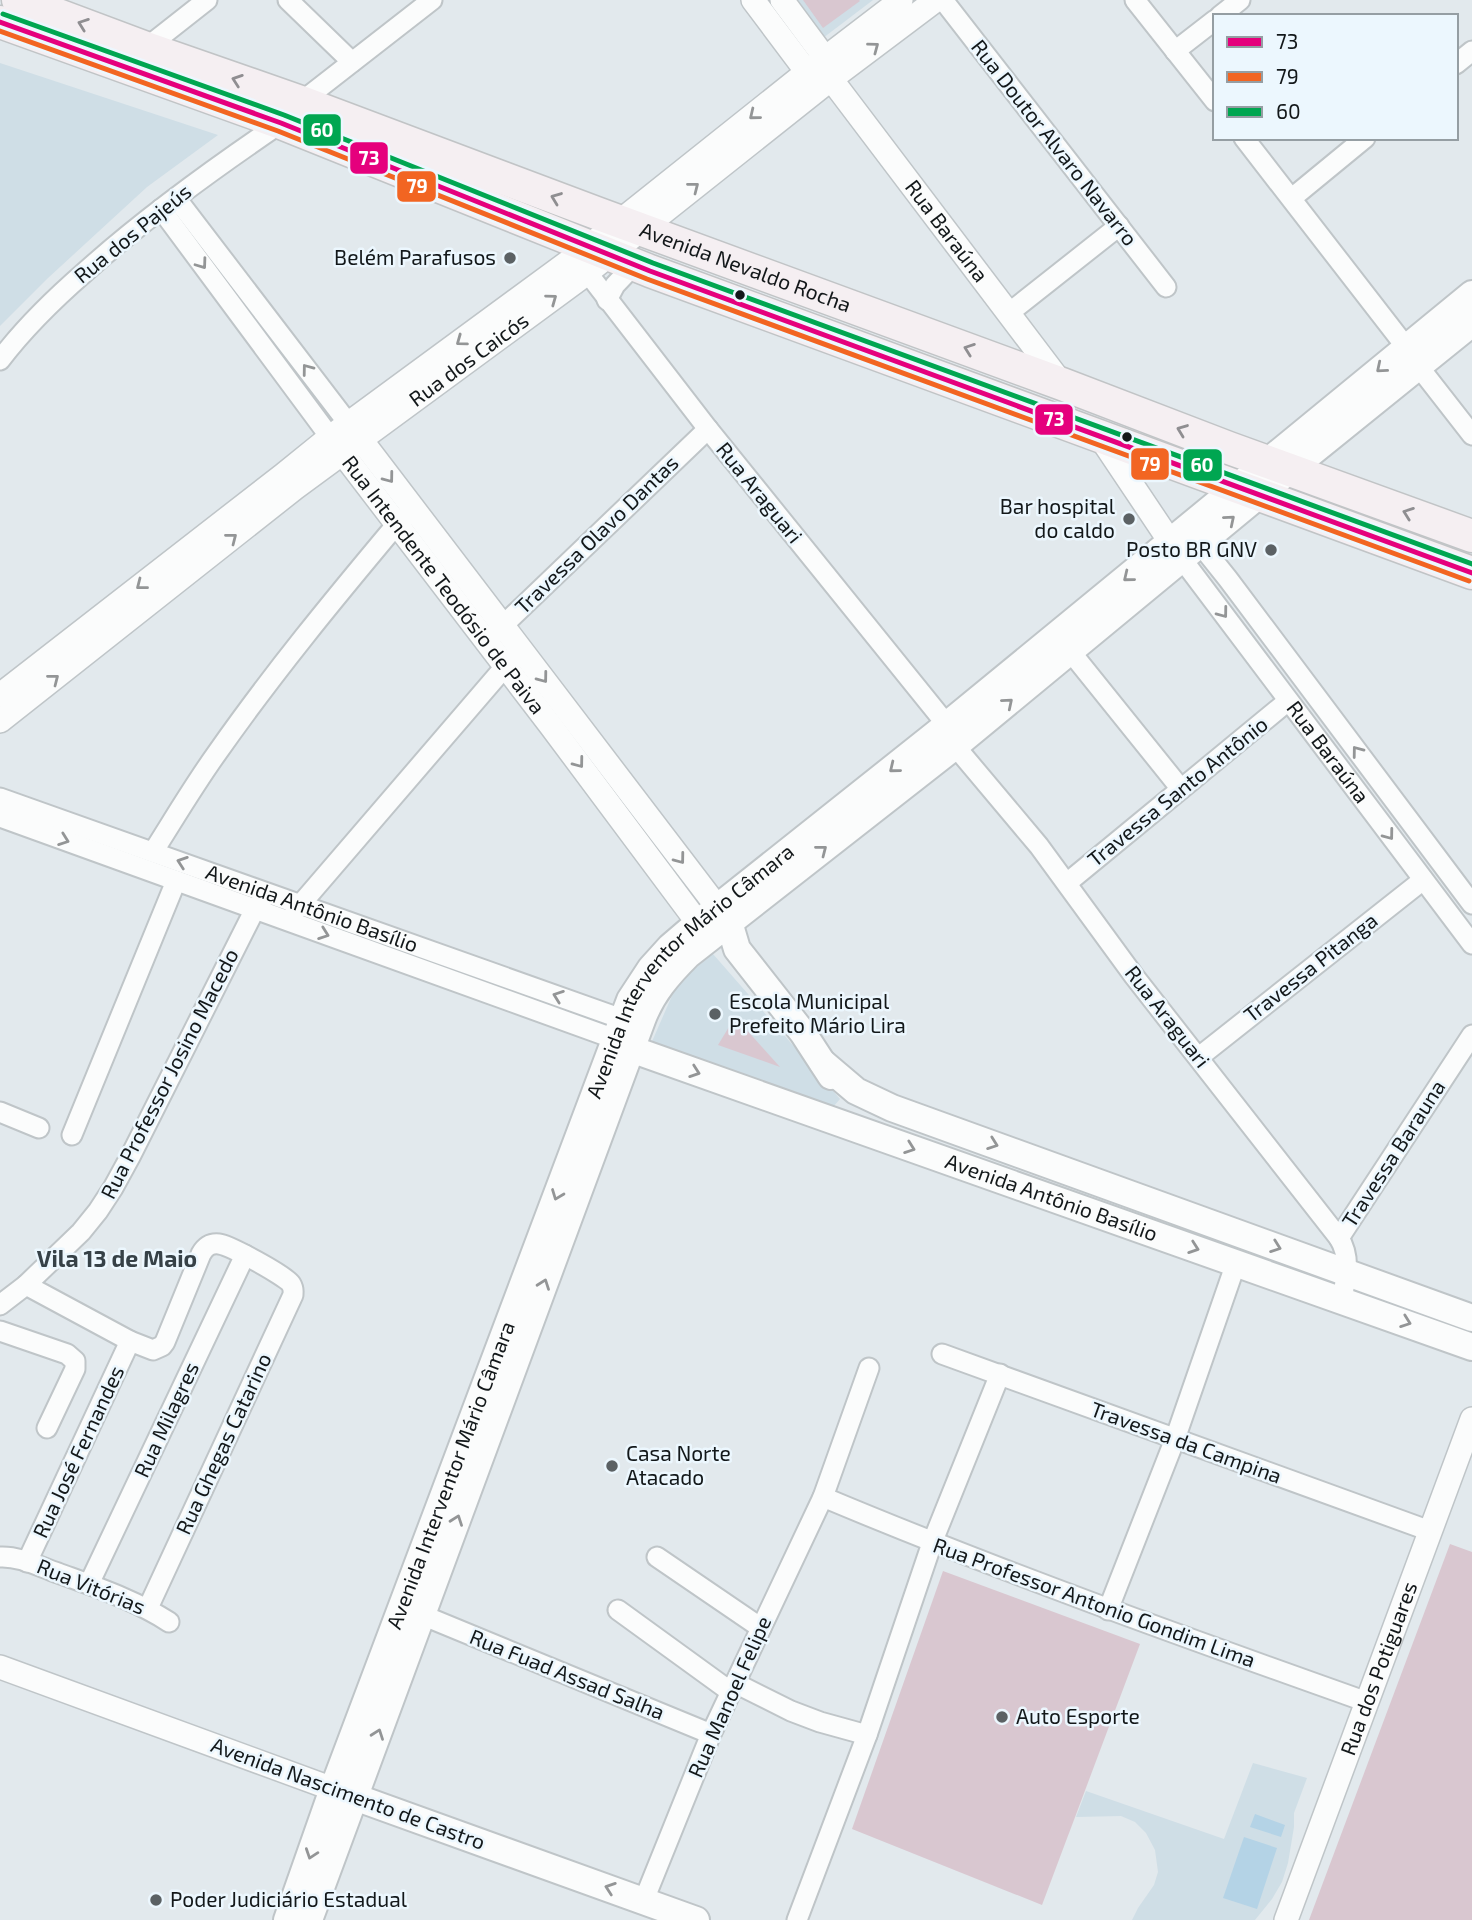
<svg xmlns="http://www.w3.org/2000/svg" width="1472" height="1920" font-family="'Exo 2',sans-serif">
  <rect width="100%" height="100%" fill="#e2e9ed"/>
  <g fill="#cfdee6">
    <path d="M 797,0 L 873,0 L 823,38 Z"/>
    <path d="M 0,63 L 218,135 L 147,187 L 48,278 L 0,326 Z"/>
    <path d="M 713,954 L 840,1099 L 826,1115 L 650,1046 L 678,982 Z"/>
    <path d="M 1253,1763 L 1307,1778 L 1294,1813 L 1294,1827 L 1288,1863 L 1282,1882 L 1272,1899 L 1255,1920 L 1132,1920 L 1138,1908 L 1154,1885 L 1158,1872 L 1155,1850 L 1146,1833 L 1135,1822 L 1121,1816 L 1076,1817 L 1086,1791 L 1224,1839 Z"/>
  </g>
  <g fill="#d9c7d0">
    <path d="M 803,0 L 859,0 L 860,1 L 823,28 Z"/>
    <path d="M 735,1017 L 780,1067 L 718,1045 Z"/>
    <path d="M 1450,1544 L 1472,1552 L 1472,1920 L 1309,1920 Z"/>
    <path d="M 943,1571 L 1140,1644 L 1042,1905 L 852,1829 Z"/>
  </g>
  <g fill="#b4d3e6">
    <path d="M 1255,1814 L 1285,1825 L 1281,1837 L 1250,1827 Z"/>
    <path d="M 1244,1837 L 1277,1848 L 1257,1909 L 1223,1898 Z"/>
  </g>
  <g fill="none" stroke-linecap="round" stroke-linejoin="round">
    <defs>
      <g id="minor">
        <path d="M 288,0 L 352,62"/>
        <path d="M 943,0 L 1166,287"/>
        <path d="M 1135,0 L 1215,101"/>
        <path d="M 1220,16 L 1240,0"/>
        <path d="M 146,48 L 207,0"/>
        <path d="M 1175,51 L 1215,20"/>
        <path d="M 1456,64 L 1472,51"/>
        <path d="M 301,102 L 432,0"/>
        <path d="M 1244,138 L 1406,347"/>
        <path d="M 176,198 L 348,423"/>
        <path d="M 1292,198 L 1365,138"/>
        <path d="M 161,209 L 330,437"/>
        <path d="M 580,263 L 708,429 L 947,725"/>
        <path d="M 607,300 L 615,285 L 634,265"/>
        <path d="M 1009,313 L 1119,226"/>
        <path d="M 0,360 C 25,327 54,299 85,272 C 146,217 213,169 281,123"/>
        <path d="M 1419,367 L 1472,435"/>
        <path d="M 1200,544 L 1228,579 L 1472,904"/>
        <path id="s1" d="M 1182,559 L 1472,944"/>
        <path d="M 494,634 L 708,429"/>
        <path d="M 1070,651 L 1181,789"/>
        <path d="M 955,746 L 1039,846 L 1134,976 L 1339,1238 C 1351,1257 1346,1278 1342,1299"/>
        <path id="s2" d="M 0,798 L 622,1019"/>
        <path d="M 0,817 L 615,1039"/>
        <path d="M 153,852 C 174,819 194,785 217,753 C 273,673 334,599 396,525 L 408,515"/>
        <path d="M 1067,883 L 1288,701"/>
        <path d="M 295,911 L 515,655"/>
        <path d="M 1199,1057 L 1423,880"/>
        <path d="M 0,1112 L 39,1128"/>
        <path d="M 72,1135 L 176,881"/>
        <path d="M 1339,1238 L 1472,1035"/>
        <path d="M 26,1285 L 130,1341 L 153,1350 L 162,1346 L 165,1342 L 201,1254 C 205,1247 210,1243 219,1244 C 229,1245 286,1276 291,1284 C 294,1289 293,1290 293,1295 L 148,1608"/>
        <path d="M 0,1305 L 26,1285 L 81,1232 L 98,1211 L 113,1188 L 130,1157 L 255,909 L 262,901"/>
        <path d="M 0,1331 L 67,1354 L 75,1361 L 75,1369 L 47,1428"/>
        <path d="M 942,1354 L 1430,1531"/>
        <path d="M 823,1497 C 1002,1572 1184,1637 1367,1702"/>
        <path d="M 0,1557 C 20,1556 40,1567 58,1573 C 96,1587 135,1600 169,1622"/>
        <path d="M 657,1557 L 761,1628"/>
        <path d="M 27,1562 L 130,1341"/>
        <path d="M 89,1584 L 245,1255"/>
        <path d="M 618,1610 L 731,1692"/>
        <path d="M 1108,1610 L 1175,1439 L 1236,1263"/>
        <path d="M 422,1615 L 711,1734"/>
        <path d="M 735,1683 L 791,1711 L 820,1722 L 867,1735"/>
        <path d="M 644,1900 L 711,1734 L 823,1497 L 869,1368"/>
        <path d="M 797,1920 L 867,1735 L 932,1543 L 1000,1374"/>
      </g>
      <g id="tertiary">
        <path d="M 753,0 L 807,72 L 821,77"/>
        <path id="s3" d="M 782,0 L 825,58 L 831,79 L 1062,384"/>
        <path d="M 352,428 L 718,908"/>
        <path d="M 1100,437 L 1171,543"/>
        <path id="s4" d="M 334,442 L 551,726 L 698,923"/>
        <path d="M 0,695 L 283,475 L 330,437 L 575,257 L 807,72 L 901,0"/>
        <path id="s5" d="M 0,721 L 295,488 L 578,280 L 831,79 L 936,0"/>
        <path d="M 0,1667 L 333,1789"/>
        <path id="s6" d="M 1286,1920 L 1472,1419"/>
      </g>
      <g id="secondary">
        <path d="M 719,909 L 729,922 L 737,949 L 803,1033 L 831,1076"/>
        <path id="s7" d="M 631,1049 L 1472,1347"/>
        <path d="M 823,1063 L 856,1091 L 892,1108 L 1472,1318"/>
        <path d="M 338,1791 L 696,1920"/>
        <path id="s8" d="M 287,1920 L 333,1789 L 630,1000 L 651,968 L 670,947 L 698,923 L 947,725 L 1472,294"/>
        <path d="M 309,1920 L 642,1020 C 652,993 669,974 688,955 L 955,746 L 1259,495 L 1472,323"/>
      </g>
      <g id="trunk">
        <path id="s9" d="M 18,0 L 146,48 L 301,102 L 599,214 L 1062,384 L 1229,448 L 1472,536"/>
        <path d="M 0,22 L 281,123 L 650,271 L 1472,573"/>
      </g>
    </defs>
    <use href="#minor" stroke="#bfc5c8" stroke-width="23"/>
    <use href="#tertiary" stroke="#bfc5c8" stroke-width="26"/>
    <use href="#secondary" stroke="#bfc5c8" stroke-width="30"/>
    <use href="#trunk" stroke="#c1c4c6" stroke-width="35"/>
    <use href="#minor" stroke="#fbfcfc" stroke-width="19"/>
    <use href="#tertiary" stroke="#fbfcfc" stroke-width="23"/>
    <use href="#secondary" stroke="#fbfcfc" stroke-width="26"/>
    <use href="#trunk" stroke="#f5eff2" stroke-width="32"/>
    <defs>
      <path id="bus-1" d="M 0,22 L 281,123 L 650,271 L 1472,573"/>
      <path id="bus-2" d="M 0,31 L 278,131 L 647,279 L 1469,581"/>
      <path id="bus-3" d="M 3,14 L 284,115 L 653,263 L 1472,564"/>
    </defs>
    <use href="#bus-1" stroke="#ecf7fe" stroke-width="10"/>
    <use href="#bus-2" stroke="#ecf7fe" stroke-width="10"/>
    <use href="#bus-3" stroke="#ecf7fe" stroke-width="10"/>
    <use href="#bus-1" stroke="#e5007d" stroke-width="5"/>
    <use href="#bus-2" stroke="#f26522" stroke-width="5"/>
    <use href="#bus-3" stroke="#00a651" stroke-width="5"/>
  </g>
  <defs><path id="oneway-chevron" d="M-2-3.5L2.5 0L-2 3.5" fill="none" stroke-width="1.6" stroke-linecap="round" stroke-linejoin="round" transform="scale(1.75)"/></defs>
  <g stroke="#8f8e91">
    <use href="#oneway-chevron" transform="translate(83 24) rotate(-160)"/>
    <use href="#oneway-chevron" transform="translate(237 80) rotate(-161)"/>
    <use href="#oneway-chevron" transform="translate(556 198) rotate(-159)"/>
    <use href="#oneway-chevron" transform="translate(969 349) rotate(-160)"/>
    <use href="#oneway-chevron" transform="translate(1182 430) rotate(-159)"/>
    <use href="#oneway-chevron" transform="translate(1408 513) rotate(-160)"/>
  </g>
  <g stroke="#939596">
    <use href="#oneway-chevron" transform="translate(874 47) rotate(-37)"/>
    <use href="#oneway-chevron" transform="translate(754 115) rotate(141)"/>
    <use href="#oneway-chevron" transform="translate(694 187) rotate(-38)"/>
    <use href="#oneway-chevron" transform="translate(202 264) rotate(54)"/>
    <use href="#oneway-chevron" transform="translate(552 299) rotate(-36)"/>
    <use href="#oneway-chevron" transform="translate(461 341) rotate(144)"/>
    <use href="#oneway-chevron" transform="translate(1381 368) rotate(140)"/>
    <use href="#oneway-chevron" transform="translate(307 369) rotate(-127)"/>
    <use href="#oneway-chevron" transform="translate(389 478) rotate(53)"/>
    <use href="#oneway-chevron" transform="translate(1230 520) rotate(-40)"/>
    <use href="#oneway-chevron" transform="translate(232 538) rotate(-38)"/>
    <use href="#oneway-chevron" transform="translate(1128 577) rotate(141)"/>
    <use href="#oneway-chevron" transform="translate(141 585) rotate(142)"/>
    <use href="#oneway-chevron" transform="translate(1223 613) rotate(53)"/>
    <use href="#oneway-chevron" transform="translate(543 678) rotate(53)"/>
    <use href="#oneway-chevron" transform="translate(54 679) rotate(-38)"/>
    <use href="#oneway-chevron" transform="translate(1008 703) rotate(-40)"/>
    <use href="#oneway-chevron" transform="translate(1357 751) rotate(-127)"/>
    <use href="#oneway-chevron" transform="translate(579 763) rotate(53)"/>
    <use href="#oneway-chevron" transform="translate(894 768) rotate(141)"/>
    <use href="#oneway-chevron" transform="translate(1389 835) rotate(53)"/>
    <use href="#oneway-chevron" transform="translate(64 840) rotate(20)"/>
    <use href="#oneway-chevron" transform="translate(822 850) rotate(-38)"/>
    <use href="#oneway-chevron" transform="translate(680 859) rotate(53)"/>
    <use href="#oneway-chevron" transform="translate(182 862) rotate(-161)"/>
    <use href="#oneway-chevron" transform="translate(324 934) rotate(20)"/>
    <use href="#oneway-chevron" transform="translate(558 996) rotate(-160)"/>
    <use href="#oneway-chevron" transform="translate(695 1072) rotate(19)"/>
    <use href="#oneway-chevron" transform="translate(993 1144) rotate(20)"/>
    <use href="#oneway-chevron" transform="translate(910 1148) rotate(20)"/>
    <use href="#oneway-chevron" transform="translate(557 1195) rotate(111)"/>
    <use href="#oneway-chevron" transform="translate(1276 1247) rotate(20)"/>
    <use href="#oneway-chevron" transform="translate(1194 1248) rotate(19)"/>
    <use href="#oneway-chevron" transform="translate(544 1284) rotate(-70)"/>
    <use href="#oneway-chevron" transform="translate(1406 1322) rotate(20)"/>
    <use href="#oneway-chevron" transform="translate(457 1520) rotate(-70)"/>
    <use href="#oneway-chevron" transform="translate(378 1734) rotate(-70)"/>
    <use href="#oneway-chevron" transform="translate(311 1854) rotate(109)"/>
    <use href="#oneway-chevron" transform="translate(610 1888) rotate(-161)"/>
  </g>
  <g fill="#5b6164" stroke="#ecf7fe" stroke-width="2.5">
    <circle cx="510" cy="258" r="7"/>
    <circle cx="1129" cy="519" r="7"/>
    <circle cx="1271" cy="550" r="7"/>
    <circle cx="715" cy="1014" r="7"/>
    <circle cx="612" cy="1466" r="7"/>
    <circle cx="1002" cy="1717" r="7"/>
    <circle cx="156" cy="1900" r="7"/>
  </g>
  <g fill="#13181a" stroke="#ecf7fe" stroke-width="2.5">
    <circle cx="740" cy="295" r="6"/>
    <circle cx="1127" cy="437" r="6"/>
  </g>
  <g text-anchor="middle" stroke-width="5" stroke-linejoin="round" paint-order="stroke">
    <g font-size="21" fill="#13181a" stroke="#ecf7fe">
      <text transform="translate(1054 143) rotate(52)" y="7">Rua Doutor Alvaro Navarro</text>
      <text dy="7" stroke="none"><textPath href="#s3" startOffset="285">Rua Baraúna</textPath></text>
      <text transform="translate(133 234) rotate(-39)" y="7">Rua dos Pajeús</text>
      <text dy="7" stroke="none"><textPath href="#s9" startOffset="775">Avenida Nevaldo Rocha</textPath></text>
      <text dy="7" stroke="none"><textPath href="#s5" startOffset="592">Rua dos Caicós</textPath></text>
      <text transform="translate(759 493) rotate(51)" y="7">Rua Araguari</text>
      <text transform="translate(597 535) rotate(-44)" y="7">Travessa Olavo Dantas</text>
      <text dy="7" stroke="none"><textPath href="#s4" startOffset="180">Rua Intendente Teodósio de Paiva</textPath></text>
      <text dy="7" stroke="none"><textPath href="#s1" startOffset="242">Rua Baraúna</textPath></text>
      <text transform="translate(1178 792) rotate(-39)" y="7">Travessa Santo Antônio</text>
      <text dy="7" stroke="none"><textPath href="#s2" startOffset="331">Avenida Antônio Basílio</textPath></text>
      <text transform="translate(1311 968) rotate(-38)" y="7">Travessa Pitanga</text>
      <text dy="7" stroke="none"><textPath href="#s8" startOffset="1041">Avenida Interventor Mário Câmara</textPath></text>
      <text transform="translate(1167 1017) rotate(52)" y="7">Rua Araguari</text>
      <text transform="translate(170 1074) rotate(-63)" y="7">Rua Professor Josino Macedo</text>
      <text transform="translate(1394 1154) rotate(-57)" y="7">Travessa Barauna</text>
      <text dy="7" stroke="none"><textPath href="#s7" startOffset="446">Avenida Antônio Basílio</textPath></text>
      <text transform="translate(167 1420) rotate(-65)" y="7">Rua Milagres</text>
      <text transform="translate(1186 1443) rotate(20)" y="7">Travessa da Campina</text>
      <text transform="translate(224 1444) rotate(-65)" y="7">Rua Ghegas Catarino</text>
      <text transform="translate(79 1452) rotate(-65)" y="7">Rua José Fernandes</text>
      <text dy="7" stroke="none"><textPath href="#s8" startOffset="474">Avenida Interventor Mário Câmara</textPath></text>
      <text transform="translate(91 1587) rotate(22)" y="7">Rua Vitórias</text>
      <text transform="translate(1094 1603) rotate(20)" y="7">Rua Professor Antonio Gondim Lima</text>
      <text dy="7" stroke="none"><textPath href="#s6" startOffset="268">Rua dos Potiguares</textPath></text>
      <text transform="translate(567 1675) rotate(22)" y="7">Rua Fuad Assad Salha</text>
      <text transform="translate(730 1697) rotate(-66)" y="7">Rua Manoel Felipe</text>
      <text transform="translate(348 1794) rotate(20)" y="7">Avenida Nascimento de Castro</text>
    </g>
    <g font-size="21" fill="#13181a" stroke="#ecf7fe" text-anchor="start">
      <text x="496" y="265" text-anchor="end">Belém Parafusos</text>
      <text x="1115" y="514" text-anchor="end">Bar hospital<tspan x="1115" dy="24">do caldo</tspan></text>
      <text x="1257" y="557" text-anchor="end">Posto BR GNV</text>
      <text x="729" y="1009">Escola Municipal<tspan x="729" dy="24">Prefeito Mário Lira</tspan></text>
      <text x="626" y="1461">Casa Norte<tspan x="626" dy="24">Atacado</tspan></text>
      <text x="1016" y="1724">Auto Esporte</text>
      <text x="170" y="1907">Poder Judiciário Estadual</text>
    </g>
    <g font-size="23" font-weight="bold" fill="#364147" stroke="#ecf7fe">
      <text x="117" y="1267">Vila 13 de Maio</text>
    </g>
  </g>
  <g stroke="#ecf7fe" stroke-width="2.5">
    <rect x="302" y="113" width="40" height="34" rx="7" fill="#00a651"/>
    <rect x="349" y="141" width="40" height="34" rx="7" fill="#e5007d"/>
    <rect x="396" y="170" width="41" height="33" rx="7" fill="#f26522"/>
    <rect x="1034" y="403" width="40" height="33" rx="7" fill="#e5007d"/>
    <rect x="1130" y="447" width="40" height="34" rx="7" fill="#f26522"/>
    <rect x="1182" y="448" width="41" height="34" rx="7" fill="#00a651"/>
  </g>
  <g font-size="19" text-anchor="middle" font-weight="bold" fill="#fff">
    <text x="322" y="137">60</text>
    <text x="369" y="165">73</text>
    <text x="417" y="193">79</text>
    <text x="1054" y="426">73</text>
    <text x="1150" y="471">79</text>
    <text x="1202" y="472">60</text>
  </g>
  <rect x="1213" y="14" width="245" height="126" fill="#ecf7fe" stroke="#959ea3" stroke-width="2"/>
  <rect x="1227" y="37" width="35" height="10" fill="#e5007d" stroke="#959ea3" stroke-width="2"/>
  <text x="1276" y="49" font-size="21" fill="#13181a">73</text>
  <rect x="1227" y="72" width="35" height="10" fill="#f26522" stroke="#959ea3" stroke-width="2"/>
  <text x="1276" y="84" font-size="21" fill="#13181a">79</text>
  <rect x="1227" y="107" width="35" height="10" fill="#00a651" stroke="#959ea3" stroke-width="2"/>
  <text x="1276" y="119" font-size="21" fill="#13181a">60</text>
</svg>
